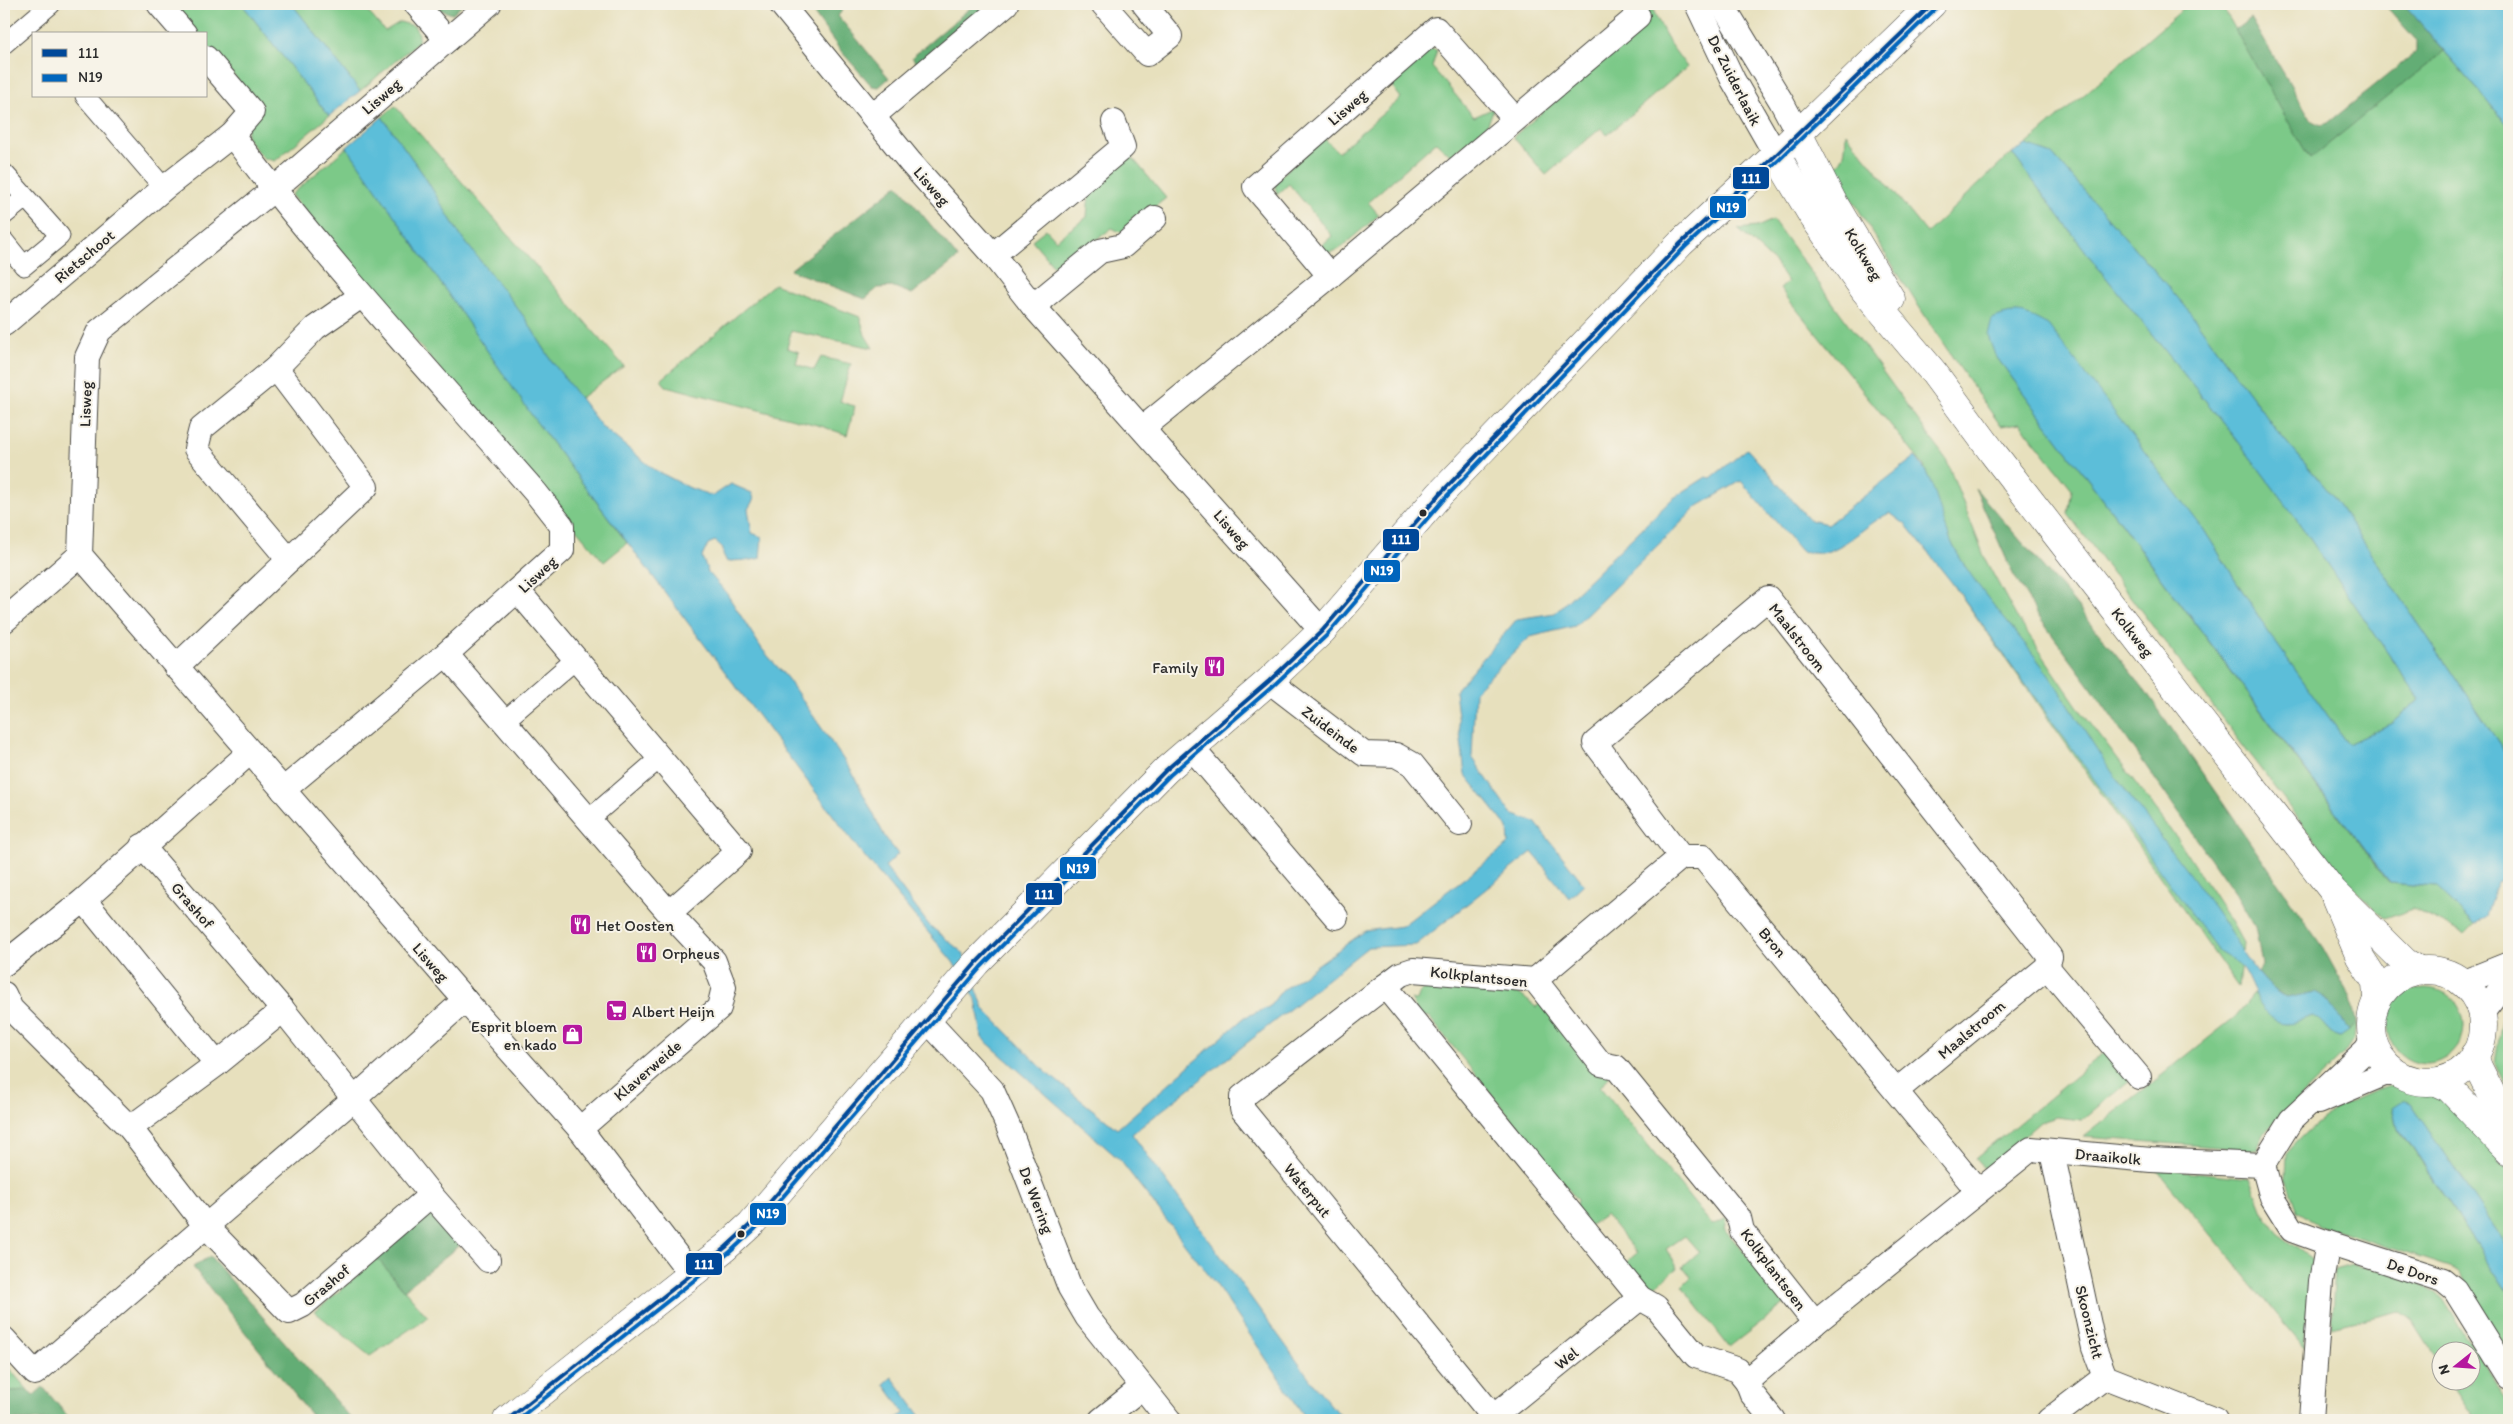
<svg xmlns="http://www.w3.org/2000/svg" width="2513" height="1424" font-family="Itim,sans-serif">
  <rect width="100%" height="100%" fill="#f7f3e8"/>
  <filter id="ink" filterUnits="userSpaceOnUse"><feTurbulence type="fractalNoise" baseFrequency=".02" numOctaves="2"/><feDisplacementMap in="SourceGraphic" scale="10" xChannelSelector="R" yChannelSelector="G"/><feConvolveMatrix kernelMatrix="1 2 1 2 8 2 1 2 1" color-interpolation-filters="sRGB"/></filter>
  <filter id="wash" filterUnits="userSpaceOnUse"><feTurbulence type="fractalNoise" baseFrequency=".0096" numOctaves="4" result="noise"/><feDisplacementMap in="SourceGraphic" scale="20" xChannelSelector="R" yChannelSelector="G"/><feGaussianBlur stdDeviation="1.12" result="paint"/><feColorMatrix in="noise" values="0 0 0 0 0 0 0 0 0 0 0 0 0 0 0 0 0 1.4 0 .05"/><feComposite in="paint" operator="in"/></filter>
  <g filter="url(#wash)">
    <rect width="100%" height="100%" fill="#e7e0bd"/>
    <g fill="#7bc988" stroke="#537a5a">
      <path d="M 171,4 L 242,4 L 329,116 L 275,161 L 263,158 L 246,137 L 248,125 L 261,107 L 206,44 L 206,34 L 197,34 Z"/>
      <path d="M 292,4 L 361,4 L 385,31 L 400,22 L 414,26 L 419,34 L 418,42 L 360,91 Z"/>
      <path d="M 1634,4 L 1650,4 L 1670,44 L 1687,67 L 1607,135 L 1601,128 L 1546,175 L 1513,137 L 1647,23 Z"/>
      <path d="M 2189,4 L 2221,4 L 2310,158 L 2444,51 L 2509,126 L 2509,758 L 2331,494 L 2277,431 L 2185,306 L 2052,154 L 2026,145 Z"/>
      <path d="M 1429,49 L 1437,50 L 1432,67 L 1474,117 L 1494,108 L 1488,124 L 1451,156 L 1436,142 L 1368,202 L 1379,215 L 1339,249 L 1328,253 L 1320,247 L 1332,236 L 1289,184 L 1277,195 L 1274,182 L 1323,137 L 1338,152 L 1401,98 L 1389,82 Z"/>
      <path d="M 395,106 L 624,366 L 579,399 L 553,363 L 525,318 L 460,235 L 423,174 L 382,117 Z"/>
      <path d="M 1846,133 L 1927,233 L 2012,153 L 2096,265 L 2234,436 L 2293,514 L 2419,699 L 2392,723 L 2348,744 L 2269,633 L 2204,530 L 1995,355 L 2389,883 L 2436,887 L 2475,924 L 2465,934 L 2413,909 L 2385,919 L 2342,877 L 2068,514 L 2072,489 L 2020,423 L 2001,426 C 1940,343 1886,257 1834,168 C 1846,159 1845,148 1846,133 Z"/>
      <path d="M 347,147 L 535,420 L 625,540 L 627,543 L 604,562 L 291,195 Z"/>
      <path d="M 1131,156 L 1166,198 L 1122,233 L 1112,228 L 1057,270 L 1032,240 L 1046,229 L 1056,240 L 1087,217 L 1089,191 Z"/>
      <path d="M 1773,220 L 1946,459 L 1986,561 L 2016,616 L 2078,707 L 2171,830 L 2232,923 L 2243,943 L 2238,987 L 1953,584 L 1957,553 L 1945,530 L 1924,466 L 1780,289 L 1788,282 L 1775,263 L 1738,229 L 1757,227 Z"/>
      <path d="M 774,284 L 860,317 L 865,335 L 873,348 L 791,331 L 787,348 L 799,352 L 796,364 L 814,370 L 821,357 L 851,364 L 840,402 L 855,406 L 847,435 L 821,426 L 666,386 L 661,380 Z"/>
      <path d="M 1431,987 L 1518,993 L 1536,1007 L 1540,1003 L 1610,1076 L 1600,1087 L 1712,1225 L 1727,1218 L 1725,1230 L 1787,1302 L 1729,1347 L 1682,1286 L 1691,1277 L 1683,1266 L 1699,1252 L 1685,1236 L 1666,1249 L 1678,1268 L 1649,1291 L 1622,1266 L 1637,1253 L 1605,1215 L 1589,1226 L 1575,1209 L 1577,1200 L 1429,1017 L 1419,1016 L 1411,999 L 1417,1001 L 1420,992 Z"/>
      <circle cx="2426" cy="1026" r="38"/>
      <path d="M 2254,994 L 2268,1012 L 2287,1023 L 2313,1016 C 2324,1021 2327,1033 2339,1037 L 2356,1022 L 2354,1038 L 2343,1055 L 2264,1133 L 2257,1150 L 2084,1137 L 2235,1017 Z"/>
      <path d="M 2509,1011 L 2509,1095 L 2495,1063 L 2503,1013 Z"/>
      <path d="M 2106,1051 L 2131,1079 L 2082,1120 L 2056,1117 L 2040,1122 L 1985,1170 L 1975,1159 Z"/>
      <path d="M 2391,1086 L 2437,1097 L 2462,1114 L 2483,1136 L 2509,1172 L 2509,1250 L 2410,1103 L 2404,1100 L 2392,1109 L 2396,1124 L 2509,1294 L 2509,1351 L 2458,1270 L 2319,1225 L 2297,1212 L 2286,1179 L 2287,1153 C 2318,1118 2346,1099 2391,1086 Z"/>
      <path d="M 2156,1168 L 2250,1178 L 2263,1211 L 2277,1233 L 2313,1259 L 2304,1347 Z"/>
      <path d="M 377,1258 L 428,1317 L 370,1356 L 315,1312 Z"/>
      <path d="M 2353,1265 C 2383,1271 2420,1276 2443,1299 L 2509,1405 L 2509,1420 L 2477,1420 L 2452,1382 L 2470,1382 L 2470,1352 L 2440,1352 L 2440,1364 L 2410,1317 L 2400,1311 L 2331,1327 L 2335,1270 Z"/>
      <path d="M 4,1363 L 28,1390 L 9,1391 L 4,1389 Z"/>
    </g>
    <g fill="#64ad74" stroke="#486c50">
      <path d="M 433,4 L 464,4 L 452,14 L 438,9 Z"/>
      <path d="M 807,4 L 847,4 L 838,16 L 889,78 L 879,87 L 872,86 L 840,50 Z"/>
      <path d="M 975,4 L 992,4 L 918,66 L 912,57 Z"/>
      <path d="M 2384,4 L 2404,4 L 2444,51 L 2310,159 L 2235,30 L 2251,18 L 2312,121 L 2321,125 L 2328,123 L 2416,52 L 2416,40 Z"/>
      <path d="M 898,185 L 958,258 L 912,294 L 894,287 L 878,288 L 865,299 L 790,270 Z"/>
      <path d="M 1975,488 L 2071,599 L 2145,690 L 2323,948 L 2351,999 L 2356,1022 L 2349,1030 L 2326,999 L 2315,992 L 2287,998 L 2269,986 L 2258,972 L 2262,965 L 2255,927 L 2236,895 L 2090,686 L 2041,620 L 2013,574 Z"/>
      <path d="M 431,1210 L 461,1244 L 404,1290 L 377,1258 Z"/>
      <path d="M 210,1256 L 352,1420 L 315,1420 L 193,1267 Z"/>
      <path d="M 43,1387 L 71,1420 L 4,1420 L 4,1389 L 10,1391 L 28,1390 L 33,1396 Z"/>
    </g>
    <g fill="#5bbed9" stroke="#437482">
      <path d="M 242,4 L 292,4 L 360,91 L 329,116 Z"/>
      <path d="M 2404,4 L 2509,4 L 2509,126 Z"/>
      <path d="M 382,117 L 423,174 L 460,235 L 525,318 L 553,363 L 602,427 L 655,470 L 690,488 L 713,496 L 731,484 L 752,493 L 754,499 L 748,509 L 752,533 L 762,537 L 760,558 C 750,562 738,559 727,562 L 723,554 L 723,548 L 715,541 L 708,544 L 702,557 L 708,572 L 725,591 L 762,649 L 787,678 L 852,772 L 885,837 L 898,854 L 885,867 L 929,925 L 963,953 L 984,1009 L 1047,1073 L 1117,1129 L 1245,1017 L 1269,1007 L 1282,990 L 1365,931 L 1402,926 L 1509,844 L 1508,828 L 1465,774 L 1455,691 L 1517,619 L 1555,613 L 1672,499 L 1706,477 L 1711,478 L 1747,449 L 1810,520 L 1828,524 L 1915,457 C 1937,479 1940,524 1957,553 C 1979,591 2009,623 2036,658 C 2064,694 2086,735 2112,772 C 2145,819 2183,863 2216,911 C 2233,935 2260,986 2287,998 L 2315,992 C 2330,998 2339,1018 2349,1030 L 2339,1037 C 2327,1033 2324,1021 2313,1016 C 2305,1018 2295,1023 2286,1023 C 2262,1023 2254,987 2244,971 C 2239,963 2227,957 2219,952 L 1953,584 L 1906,525 L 1890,513 C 1866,523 1846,549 1821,553 C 1815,554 1807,552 1801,551 L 1741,481 L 1698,506 L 1575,626 L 1530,637 L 1475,691 L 1472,757 L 1511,814 L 1535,822 L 1584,884 L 1569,898 L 1532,852 L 1416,945 L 1368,947 L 1132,1134 L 1313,1383 L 1343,1420 L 1307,1420 L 1218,1287 L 1120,1160 L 982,1038 L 976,999 L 953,962 L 860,851 L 535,420 L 347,147 Z"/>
      <path d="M 2026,145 L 2052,154 L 2185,306 L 2277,431 L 2331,494 L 2509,758 L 2509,873 L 2497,883 L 2487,916 L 2475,924 L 2436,887 L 2390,883 L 1995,355 L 1988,336 L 1992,319 C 2018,308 2025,313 2048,325 L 2204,530 L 2269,633 L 2348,744 L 2392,723 L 2419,699 L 2293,514 L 2234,436 L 2096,265 L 2012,153 Z"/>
      <path d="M 2404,1100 L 2410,1103 L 2509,1250 L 2509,1294 L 2396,1123 L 2392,1108 Z"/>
      <path d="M 892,1377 L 920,1415 L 912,1420 L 893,1420 L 905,1413 L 884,1384 Z"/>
    </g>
  </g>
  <g filter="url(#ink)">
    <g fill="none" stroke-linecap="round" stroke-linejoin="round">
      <defs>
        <g id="pedestrian">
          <path d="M 4,44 L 51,4"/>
          <path d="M 85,96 L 164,188"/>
          <path d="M 4,173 L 60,236 L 24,266 L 4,241"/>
          <path d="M 4,215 L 25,198"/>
          <path d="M 503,722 L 576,659"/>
          <path d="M 588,820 L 660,758"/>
        </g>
        <g id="minor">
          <path d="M 159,4 L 185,34"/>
          <path d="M 416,4 L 447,40"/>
          <path d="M 489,4 L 273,190 L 99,331 L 87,357 L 80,555 L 465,1000 L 580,1129 L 691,1274"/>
          <path d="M 781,4 L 910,162 L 993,255 L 1033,306 L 1322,631"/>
          <path d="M 1103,4 L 1147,54 L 1170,36 L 1144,4"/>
          <path d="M 1697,4 L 1733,80 L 1776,155"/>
          <path d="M 1722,4 L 1781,101 L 1798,133"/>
          <path d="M 873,116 L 1006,4"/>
          <path d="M 232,135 C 326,260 433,375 536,493 L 562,526 L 562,550 L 446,654 L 283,790"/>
          <path d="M 993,255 L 1123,147 L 1114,122"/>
          <path d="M 1330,276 L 1255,187 L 1436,29 L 1515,119"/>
          <path d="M 1033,306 L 1100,251 L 1123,246 L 1155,218"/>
          <path d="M 4,324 L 164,188 L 232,135 L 252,112 L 206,58"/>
          <path d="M 1143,428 L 1330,276 L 1638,16"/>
          <path d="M 289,560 L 196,449 L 201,429 L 276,368 L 315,328 L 361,296"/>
          <path d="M 4,621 L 80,555"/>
          <path d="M 446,654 L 669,913 L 739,851 L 518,591"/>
          <path d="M 176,667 L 366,487 L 276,368"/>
          <path d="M 1269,681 L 1364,754 L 1396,755 L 1412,764 L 1460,824"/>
          <path d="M 1191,747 L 1336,917"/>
          <path d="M 142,846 L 283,1010 L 431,1195 L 488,1260"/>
          <path d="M 1681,857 L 1595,743 L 1768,598 L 2050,957 L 2047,967 L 1896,1091"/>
          <path d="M 84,900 L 217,1064 L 130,1128"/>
          <path d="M 4,964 L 84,900 L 250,752"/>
          <path d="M 2047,967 L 2139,1077"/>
          <path d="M 1535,980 L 1681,857 L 1703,857 L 1978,1191"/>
          <path d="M 2464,982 L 2509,964"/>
          <path d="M 1385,986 L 1242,1097 L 1242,1109 L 1496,1420"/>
          <path d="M 4,994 L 11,1009 L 130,1128 L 205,1225 L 289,1312 L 303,1305 L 431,1195"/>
          <path d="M 2482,1013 L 2509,978"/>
          <path d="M 926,1019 L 992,1090 L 1008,1126 L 1070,1288 L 1087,1317 L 1169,1420"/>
          <path d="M 217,1064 L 283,1010"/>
          <path d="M 2318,1102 L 2384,1074 L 2395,1074"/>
          <path d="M 580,1129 L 719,1008 L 724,987 L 714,961 L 669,913"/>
          <path d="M 2052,1152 L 2094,1348 L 2105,1377 L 2215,1420"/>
          <path d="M 2263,1165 L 2291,1120 L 2366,1050 L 2373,1039"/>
          <path d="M 2328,1243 L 2443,1280 L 2455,1290 L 2509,1377"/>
          <path d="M 4,1339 L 35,1373 L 355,1098 L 465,1000"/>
          <path d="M 1747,1381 L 1815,1323 L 2031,1149 L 2151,1160 L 2263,1165 L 2272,1198 L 2292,1230 L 2328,1243 L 2321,1281 L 2311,1420"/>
          <path d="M 1493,1417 L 1640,1298"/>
          <path d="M 1101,1420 L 1141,1388"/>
          <path d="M 1773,1420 L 1752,1394 L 1747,1381 L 1738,1370 L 1696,1356 L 1656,1307 L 1640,1298 L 1385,986 L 1401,974 L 1413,970 L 1535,980 L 1601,1064 L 1616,1067 L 1739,1218 L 1742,1231 L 1815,1323"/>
          <path d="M 2049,1420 L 2105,1377"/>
        </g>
        <g id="tertiary">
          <path d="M 1798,133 L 1833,202 L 1891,299"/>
          <path d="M 1776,155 L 1812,215 L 1865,291 L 1934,373 L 1993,453 L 2333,891 L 2405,962 L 2417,969"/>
          <path d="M 2336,900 L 2360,957 L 2376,982 L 2377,998"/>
          <circle cx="2427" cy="1026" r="56"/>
          <path d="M 2474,1055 L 2478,1067 L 2509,1129"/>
          <path d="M 2436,1082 L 2449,1088 L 2509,1151"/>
          <path d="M 507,1420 L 726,1247 L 751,1224 L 976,963 L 1166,770 L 1269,681 L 1322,631 L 1440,494 L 1681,243 L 1776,155 L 1932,4"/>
        </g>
      </defs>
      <use href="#pedestrian" stroke="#474641" stroke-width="21"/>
      <use href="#minor" stroke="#474641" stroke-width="26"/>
      <use href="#tertiary" stroke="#474641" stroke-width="29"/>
      <use href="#pedestrian" stroke="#fff" stroke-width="19"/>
      <use href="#minor" stroke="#fff" stroke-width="24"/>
      <use href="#tertiary" stroke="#fff" stroke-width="28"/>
      <defs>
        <path id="bus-1" d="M 507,1420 L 726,1247 L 751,1224 L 976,963 L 1166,770 L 1269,681 L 1322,631 L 1440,494 L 1681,243 L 1776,155 L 1932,4"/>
        <path id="bus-2" d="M 517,1420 L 730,1252 L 755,1229 L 981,967 L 1170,775 L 1273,686 L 1326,636 L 1445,498 L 1685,247 L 1780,159 L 1936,8"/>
      </defs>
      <use href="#bus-1" stroke="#f7f3e8" stroke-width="8"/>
      <use href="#bus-2" stroke="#f7f3e8" stroke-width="8"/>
      <use href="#bus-1" stroke="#004899" stroke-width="4"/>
      <use href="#bus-2" stroke="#0065bd" stroke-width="4"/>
    </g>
  </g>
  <defs>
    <symbol id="restaurant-square" viewBox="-11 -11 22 22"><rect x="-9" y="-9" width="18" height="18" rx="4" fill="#b5179e" stroke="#f7f3e8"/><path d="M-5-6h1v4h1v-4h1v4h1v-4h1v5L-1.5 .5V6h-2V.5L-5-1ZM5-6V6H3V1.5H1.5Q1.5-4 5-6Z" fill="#fff"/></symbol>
    <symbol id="supermarket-square" viewBox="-11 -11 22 22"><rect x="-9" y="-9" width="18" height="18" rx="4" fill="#b5179e" stroke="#f7f3e8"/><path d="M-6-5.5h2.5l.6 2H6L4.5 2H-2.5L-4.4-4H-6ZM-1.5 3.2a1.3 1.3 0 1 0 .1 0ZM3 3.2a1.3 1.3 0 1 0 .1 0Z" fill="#fff"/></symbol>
    <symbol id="shop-square" viewBox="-11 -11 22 22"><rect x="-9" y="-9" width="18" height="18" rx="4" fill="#b5179e" stroke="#f7f3e8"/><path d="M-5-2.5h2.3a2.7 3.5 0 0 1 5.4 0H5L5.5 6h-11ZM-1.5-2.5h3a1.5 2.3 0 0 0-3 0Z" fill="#fff"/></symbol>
  </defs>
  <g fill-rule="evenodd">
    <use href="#restaurant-square" x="1202" y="654" width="25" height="25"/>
    <use href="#restaurant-square" x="568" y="912" width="25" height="25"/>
    <use href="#restaurant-square" x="634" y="940" width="25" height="25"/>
    <use href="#supermarket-square" x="604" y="998" width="25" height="25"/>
    <use href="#shop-square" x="560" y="1022" width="25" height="25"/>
  </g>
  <g fill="#2b2b2b" stroke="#f7f3e8" stroke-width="2">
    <circle cx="1423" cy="513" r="4.5"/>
    <circle cx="741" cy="1234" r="4.5"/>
  </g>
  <g text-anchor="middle" stroke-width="4" stroke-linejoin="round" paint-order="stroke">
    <g font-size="16" fill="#2b2b2b" stroke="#f7f3e8">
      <text transform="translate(1735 80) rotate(63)" y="6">De Zuiderlaaik</text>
      <text transform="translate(381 96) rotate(-41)" y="6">Lisweg</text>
      <text transform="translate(1347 107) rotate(-41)" y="6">Lisweg</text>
      <text transform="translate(932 186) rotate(49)" y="6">Lisweg</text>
      <text transform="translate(1864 254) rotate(59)" y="6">Kolkweg</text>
      <text transform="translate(84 256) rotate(-40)" y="6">Rietschoot</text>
      <text transform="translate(85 404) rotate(-88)" y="6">Lisweg</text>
      <text transform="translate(1232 529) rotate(49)" y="6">Lisweg</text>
      <text transform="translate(537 574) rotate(-43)" y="6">Lisweg</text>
      <text transform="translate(2133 632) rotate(52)" y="6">Kolkweg</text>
      <text transform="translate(1798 637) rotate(52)" y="6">Maalstroom</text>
      <text transform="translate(1331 729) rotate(37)" y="6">Zuideinde</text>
      <text transform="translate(193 905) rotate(49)" y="6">Grashof</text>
      <text transform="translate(1773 942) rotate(50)" y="6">Bron</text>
      <text transform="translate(431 962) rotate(49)" y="6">Lisweg</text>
      <text transform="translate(1479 976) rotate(6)" y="6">Kolkplantsoen</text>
      <text transform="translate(1971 1029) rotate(-40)" y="6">Maalstroom</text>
      <text transform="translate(647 1070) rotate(-41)" y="6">Klaverweide</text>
      <text transform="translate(2108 1156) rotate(5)" y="6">Draaikolk</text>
      <text transform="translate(1308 1190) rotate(51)" y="6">Waterput</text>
      <text transform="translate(1037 1200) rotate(69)" y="6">De Wering</text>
      <text transform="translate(1774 1269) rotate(53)" y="6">Kolkplantsoen</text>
      <text transform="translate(2413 1271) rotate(19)" y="6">De Dors</text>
      <text transform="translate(326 1285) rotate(-40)" y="6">Grashof</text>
      <text transform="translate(2090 1322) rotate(76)" y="6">Skoonzicht</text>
      <text transform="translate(1566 1358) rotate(-39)" y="6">Wel</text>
    </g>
    <g font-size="16" fill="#2b2b2b" stroke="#f7f3e8" text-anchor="start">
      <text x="1198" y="673" text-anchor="end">Family</text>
      <text x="596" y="931">Het Oosten</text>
      <text x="662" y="959">Orpheus</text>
      <text x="632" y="1017">Albert Heijn</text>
      <text x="557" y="1032" text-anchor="end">Esprit bloem<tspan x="557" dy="18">en kado</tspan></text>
    </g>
  </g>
  <g stroke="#f7f3e8" stroke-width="2">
    <rect x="1732" y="166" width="38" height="24" rx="5" fill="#004899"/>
    <rect x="1709" y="195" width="38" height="24" rx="5" fill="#0065bd"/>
    <rect x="1382" y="528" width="38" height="24" rx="5" fill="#004899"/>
    <rect x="1363" y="559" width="38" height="24" rx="5" fill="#0065bd"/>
    <rect x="1059" y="856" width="38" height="24" rx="5" fill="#0065bd"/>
    <rect x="1025" y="882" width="38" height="24" rx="5" fill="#004899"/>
    <rect x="749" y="1202" width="38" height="24" rx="5" fill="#0065bd"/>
    <rect x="685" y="1252" width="38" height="24" rx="5" fill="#004899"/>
  </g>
  <g font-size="14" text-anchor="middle" font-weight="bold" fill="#fff">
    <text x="1751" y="183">111</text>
    <text x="1728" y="212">N19</text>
    <text x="1401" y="544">111</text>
    <text x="1382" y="575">N19</text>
    <text x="1078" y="873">N19</text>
    <text x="1044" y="899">111</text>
    <text x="768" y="1218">N19</text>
    <text x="704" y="1269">111</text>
  </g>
  <rect width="2513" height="1424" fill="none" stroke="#f7f3e8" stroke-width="20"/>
  <rect x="32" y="32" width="175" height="65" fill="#f7f3e8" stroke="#a5a39c"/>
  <rect x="42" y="49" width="25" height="8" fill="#004899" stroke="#a5a39c"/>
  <text x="78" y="58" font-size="15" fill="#2b2b2b">111</text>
  <rect x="42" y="74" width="25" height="8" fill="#0065bd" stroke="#a5a39c"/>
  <text x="78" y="82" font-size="15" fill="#2b2b2b">N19</text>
  <g transform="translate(2456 1366) rotate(253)"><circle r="24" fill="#f7f3e8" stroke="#a5a39c"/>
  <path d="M0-4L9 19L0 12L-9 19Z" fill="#b5179e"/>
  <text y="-8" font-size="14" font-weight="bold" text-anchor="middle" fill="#2b2b2b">N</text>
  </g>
</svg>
